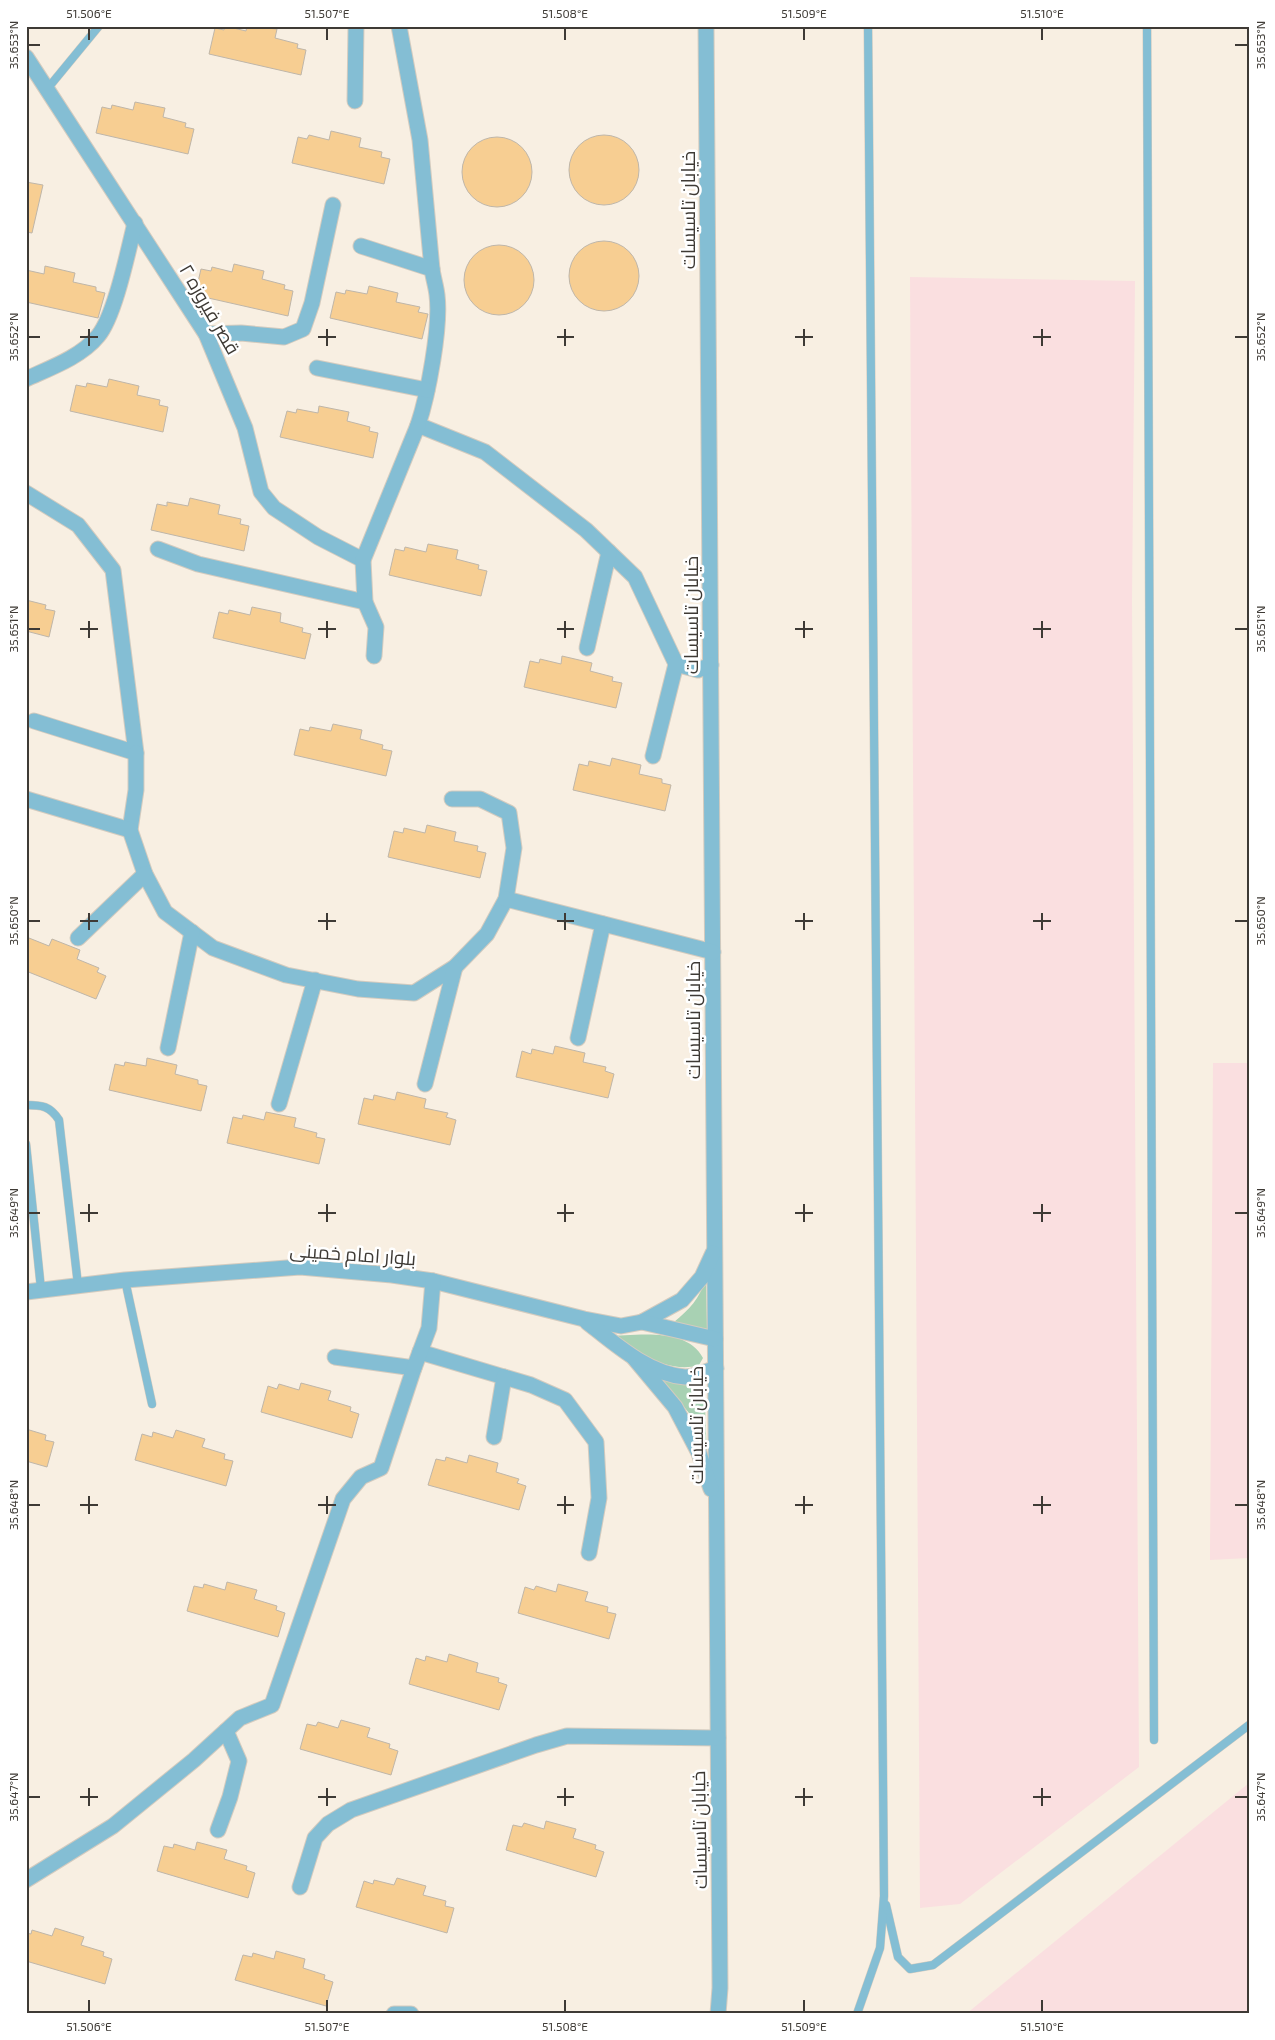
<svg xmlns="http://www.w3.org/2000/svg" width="1275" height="2040" font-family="'Exo 2',Cairo,sans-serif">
  <rect width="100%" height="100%" fill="#f8efe2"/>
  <g fill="#fadfe0">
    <path d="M 910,277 L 1135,281 L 1132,601 L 1139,1767 L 960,1904 L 920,1908 Z"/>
    <path d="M 1213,1063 L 1249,1063 L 1249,1558 L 1210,1560 Z"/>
    <path d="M 1249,1783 L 1249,2014 L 966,2014 Z"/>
  </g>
  <g fill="#a8d1b3">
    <path d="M 706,1279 L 707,1329 L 674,1322 C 690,1309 699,1299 706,1279 Z"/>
    <path d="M 606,1336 C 636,1336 686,1326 703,1358 L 699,1365 C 668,1375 633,1349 606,1336 Z"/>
    <path d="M 660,1377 C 677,1383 687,1387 704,1379 L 707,1459 L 689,1413 Z"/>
  </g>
  <g fill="#f7ce92" stroke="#bfb6a9">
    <path d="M 225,26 L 246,31 L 247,26 L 277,29 L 275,38 L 298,44 L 297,48 L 306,50 L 301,75 L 209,54 L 215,28 L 224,30 Z"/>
    <path d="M 135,102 L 165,108 L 163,117 L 186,123 L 185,127 L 194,129 L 188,154 L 96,133 L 102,107 L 111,109 L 112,105 L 133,110 Z"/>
    <path d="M 331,131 L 361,138 L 359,147 L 382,152 L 381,157 L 390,159 L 384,184 L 292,163 L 298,137 L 307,139 L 309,135 L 329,140 Z"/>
    <circle cx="604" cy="170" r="35"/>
    <circle cx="497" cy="172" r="35"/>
    <path d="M 26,182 L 43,185 L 32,233 L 26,232 Z"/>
    <circle cx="604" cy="276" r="35"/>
    <circle cx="499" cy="280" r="35"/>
    <path d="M 234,264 L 264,271 L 262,279 L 285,285 L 284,289 L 293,291 L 288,316 L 195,295 L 201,269 L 211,271 L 212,267 L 232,272 Z"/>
    <path d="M 45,266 L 75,273 L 73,282 L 96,287 L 96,291 L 105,293 L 98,318 L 26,302 L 26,270 L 44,274 Z"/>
    <path d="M 369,286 L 398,293 L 396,302 L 420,307 L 418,312 L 428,314 L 422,339 L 330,318 L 336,292 L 345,294 L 346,290 L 367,294 Z"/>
    <path d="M 109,379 L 139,386 L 137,395 L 160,400 L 159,405 L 168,407 L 163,432 L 70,411 L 76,385 L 86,387 L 87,383 L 107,387 Z"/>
    <path d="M 319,406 L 349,412 L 347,421 L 370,427 L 369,431 L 378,433 L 373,458 L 280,437 L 287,411 L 296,413 L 297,409 L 318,413 Z"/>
    <path d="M 190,498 L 220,505 L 218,514 L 241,519 L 240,524 L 249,526 L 244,551 L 151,530 L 157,504 L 167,506 L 167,502 L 188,506 Z"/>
    <path d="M 428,544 L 458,550 L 456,559 L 479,565 L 478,569 L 487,571 L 481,596 L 389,575 L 395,549 L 404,551 L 405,547 L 426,552 Z"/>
    <path d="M 26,600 L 46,605 L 45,609 L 55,611 L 49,637 L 26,631 Z"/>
    <path d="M 252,607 L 281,613 L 280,622 L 303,628 L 302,632 L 311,634 L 305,659 L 213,638 L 219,612 L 228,614 L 229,610 L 250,615 Z"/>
    <path d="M 562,656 L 592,663 L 590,671 L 613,677 L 612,681 L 622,683 L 616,708 L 524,687 L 530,661 L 539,663 L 540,659 L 561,664 Z"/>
    <path d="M 333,724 L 362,730 L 360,739 L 383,745 L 382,749 L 392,751 L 386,776 L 294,755 L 300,729 L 309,731 L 310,727 L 331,731 Z"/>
    <path d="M 612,758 L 641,765 L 639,774 L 662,779 L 662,783 L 671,785 L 665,811 L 573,790 L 579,764 L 588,766 L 589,761 L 610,766 Z"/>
    <path d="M 427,825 L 456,832 L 454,841 L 478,846 L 477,851 L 486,853 L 480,878 L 388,857 L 394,831 L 403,833 L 404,828 L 425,833 Z"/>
    <path d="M 29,938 L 49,946 L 52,939 L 80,950 L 77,959 L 99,968 L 97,972 L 106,976 L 96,999 L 26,971 L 26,946 Z"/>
    <path d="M 555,1046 L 585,1053 L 583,1062 L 606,1067 L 605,1071 L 614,1074 L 608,1098 L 516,1077 L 522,1051 L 531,1054 L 532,1049 L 553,1054 Z"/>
    <path d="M 147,1058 L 177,1065 L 175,1074 L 198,1080 L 198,1084 L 207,1086 L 201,1111 L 109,1090 L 115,1064 L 124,1066 L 125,1062 L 146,1066 Z"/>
    <path d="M 397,1092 L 426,1099 L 424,1108 L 448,1113 L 446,1117 L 456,1120 L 450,1145 L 358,1124 L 364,1098 L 373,1100 L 374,1095 L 395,1100 Z"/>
    <path d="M 266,1112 L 296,1118 L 294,1127 L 317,1133 L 316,1137 L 325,1139 L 319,1164 L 227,1143 L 233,1117 L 242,1119 L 243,1115 L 264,1120 Z"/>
    <path d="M 301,1383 L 331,1391 L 328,1400 L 351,1407 L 350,1411 L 359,1414 L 352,1438 L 261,1412 L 268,1386 L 277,1389 L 279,1384 L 299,1390 Z"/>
    <path d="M 26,1429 L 46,1435 L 45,1440 L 54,1442 L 47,1467 L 26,1461 Z"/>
    <path d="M 176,1430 L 205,1439 L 202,1447 L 225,1454 L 224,1459 L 233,1461 L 226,1486 L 135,1460 L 142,1434 L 152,1437 L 153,1432 L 173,1438 Z"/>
    <path d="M 469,1455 L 498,1463 L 496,1472 L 519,1479 L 517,1483 L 526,1486 L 519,1510 L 428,1485 L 436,1459 L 445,1461 L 446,1457 L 467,1463 Z"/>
    <path d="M 227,1582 L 257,1590 L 254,1599 L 277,1606 L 276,1610 L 285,1613 L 278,1637 L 187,1611 L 194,1586 L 203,1588 L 204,1584 L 225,1590 Z"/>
    <path d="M 558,1584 L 588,1592 L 585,1601 L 608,1607 L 607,1612 L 616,1614 L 609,1639 L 518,1613 L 525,1587 L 534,1590 L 536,1586 L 556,1592 Z"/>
    <path d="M 449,1654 L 478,1663 L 476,1672 L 499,1678 L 498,1682 L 507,1685 L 499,1710 L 409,1684 L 416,1658 L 425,1661 L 426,1656 L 447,1662 Z"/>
    <path d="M 341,1720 L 370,1728 L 367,1737 L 390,1744 L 389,1748 L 398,1751 L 391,1775 L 300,1749 L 307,1724 L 316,1726 L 318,1722 L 338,1728 Z"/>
    <path d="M 546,1821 L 576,1829 L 573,1838 L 596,1845 L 595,1849 L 604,1852 L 596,1877 L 506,1850 L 513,1825 L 522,1827 L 524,1823 L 544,1829 Z"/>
    <path d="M 197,1842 L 227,1850 L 224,1859 L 247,1866 L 246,1870 L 255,1873 L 248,1898 L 157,1871 L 164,1846 L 173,1848 L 174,1844 L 195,1850 Z"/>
    <path d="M 397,1878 L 426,1886 L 423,1895 L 446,1901 L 445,1906 L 454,1908 L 447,1933 L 356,1907 L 364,1881 L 373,1884 L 374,1880 L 394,1885 Z"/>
    <path d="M 55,1928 L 84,1937 L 81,1945 L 104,1952 L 103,1956 L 112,1959 L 105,1984 L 26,1961 L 26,1933 L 31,1934 L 32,1930 L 52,1936 Z"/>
    <path d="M 276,1951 L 305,1959 L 303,1968 L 325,1975 L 324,1979 L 333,1982 L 326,2006 L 235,1980 L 243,1955 L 252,1957 L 253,1953 L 274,1959 Z"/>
  </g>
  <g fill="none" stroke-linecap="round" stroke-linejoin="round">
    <defs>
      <g id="service">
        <path d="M 1147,26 L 1154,1740"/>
        <path d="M 48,88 L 99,26"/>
        <path d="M 26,1105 C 42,1105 50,1106 59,1120 L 78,1285"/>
        <path d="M 26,1144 L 41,1289"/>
        <path d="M 125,1280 L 152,1404"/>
        <path d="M 886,1905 L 898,1957 L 910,1969 L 933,1965 L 1249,1725"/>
        <path d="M 857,2014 L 880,1948 L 884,1896 L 868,26"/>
      </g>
      <g id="minor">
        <path d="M 399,26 L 420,140 L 432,269"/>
        <path d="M 706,26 L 720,1988 L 718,2014"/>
        <path d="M 26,57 L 206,334 L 245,428 L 261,492 L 274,508 L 318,537 L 363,560"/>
        <path d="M 355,101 L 356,26"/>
        <path d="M 361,246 L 432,269 C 433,277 436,286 437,295 C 441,327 428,395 418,425 L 485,452 L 586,530 L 635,577 L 676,664 L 698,670 L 711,665"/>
        <path d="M 206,334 L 241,333 L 284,337 L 303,329 L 312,303 L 333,205"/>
        <path d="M 317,368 L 427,390"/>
        <path d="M 26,379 C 50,368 81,357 98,336 C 115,316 128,251 135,223"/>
        <path d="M 26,493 L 78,525 L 113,570 L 136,753 L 34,721"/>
        <path d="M 158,549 L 198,564 L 365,602"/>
        <path d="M 587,648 L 609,552"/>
        <path d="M 374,656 L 376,627 L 365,602 L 363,560 L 418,425"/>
        <path d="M 136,753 L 136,790 L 130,830 L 145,874 L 165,912 L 213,948 L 286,975 L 358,989 L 414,993 L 455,967 L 487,934 L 506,899 L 514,848 L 509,813 L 480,799 L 452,799"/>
        <path d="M 653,756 L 676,664"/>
        <path d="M 26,799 L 130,830"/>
        <path d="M 506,899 L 713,952"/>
        <path d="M 78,938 L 145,874"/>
        <path d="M 578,1038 L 603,924"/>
        <path d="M 168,1048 L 192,932"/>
        <path d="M 425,1084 L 455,967"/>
        <path d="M 279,1104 L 315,980"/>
        <path d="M 26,1292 L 125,1280 L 300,1267 L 392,1275 L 433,1281 L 584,1319 L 621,1326 L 642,1322 L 682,1300 L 702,1277 L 713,1253"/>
        <path d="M 587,1322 C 615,1344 648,1374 685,1377 C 694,1377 707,1371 716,1368"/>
        <path d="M 642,1322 L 715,1339"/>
        <path d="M 420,1352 L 531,1385 L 565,1400 L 596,1442 L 599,1498 L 589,1553"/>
        <path d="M 335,1357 L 414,1368"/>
        <path d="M 634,1358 L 675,1407 L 699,1453 L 711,1489"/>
        <path d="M 494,1437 L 504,1377"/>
        <path d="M 218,1830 L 230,1797 L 239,1761 L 226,1731"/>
        <path d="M 26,1880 L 113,1826 L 194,1760 L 240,1718 L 272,1705 L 343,1499 L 361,1477 L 381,1468 L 414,1368 L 429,1328 L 433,1281"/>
        <path d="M 300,1887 L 315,1838 L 328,1824 L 351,1810 L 536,1745 L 567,1736 L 718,1738"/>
        <path d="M 394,2014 L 411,2014"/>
      </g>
    </defs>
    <use href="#service" stroke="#d3cbbf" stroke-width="9"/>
    <use href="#minor" stroke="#d3cbbf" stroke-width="17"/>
    <use href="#service" stroke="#84bed4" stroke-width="8"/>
    <use href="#minor" stroke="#84bed4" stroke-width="15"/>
  </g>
  <path fill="none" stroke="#3e3a35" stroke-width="2" d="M 89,28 L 89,40M 327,28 L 327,40M 565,28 L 565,40M 804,28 L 804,40M 1042,28 L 1042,40M 28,45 L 40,45M 1235,45 L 1248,45M 89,329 L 89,346M 327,329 L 327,346M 565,329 L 565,346M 804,329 L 804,346M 1042,329 L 1042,346M 28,337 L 40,337M 80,337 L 98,337M 318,337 L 336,337M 557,337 L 574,337M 795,337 L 813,337M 1033,337 L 1051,337M 1235,337 L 1248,337M 89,621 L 89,638M 327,621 L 327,638M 565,621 L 565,638M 804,621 L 804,638M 1042,621 L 1042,638M 28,629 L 40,629M 80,629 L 98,629M 318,629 L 336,629M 557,629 L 574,629M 795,629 L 813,629M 1033,629 L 1051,629M 1235,629 L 1248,629M 89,913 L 89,930M 327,913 L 327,930M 565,913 L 565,930M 804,913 L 804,930M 1042,913 L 1042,930M 28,921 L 40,921M 80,921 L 98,921M 318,921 L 336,921M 557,921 L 574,921M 795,921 L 813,921M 1033,921 L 1051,921M 1235,921 L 1248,921M 89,1204 L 89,1222M 327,1204 L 327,1222M 565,1204 L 565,1222M 804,1204 L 804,1222M 1042,1204 L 1042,1222M 28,1213 L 40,1213M 80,1213 L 98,1213M 318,1213 L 336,1213M 557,1213 L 574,1213M 795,1213 L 813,1213M 1033,1213 L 1051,1213M 1235,1213 L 1248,1213M 89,1496 L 89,1514M 327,1496 L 327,1514M 565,1496 L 565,1514M 804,1496 L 804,1514M 1042,1496 L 1042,1514M 28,1505 L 40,1505M 80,1505 L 98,1505M 318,1505 L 336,1505M 557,1505 L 574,1505M 795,1505 L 813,1505M 1033,1505 L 1051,1505M 1235,1505 L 1248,1505M 89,1788 L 89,1806M 327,1788 L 327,1806M 565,1788 L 565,1806M 804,1788 L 804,1806M 1042,1788 L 1042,1806M 28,1797 L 40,1797M 80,1797 L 98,1797M 318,1797 L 336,1797M 557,1797 L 574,1797M 795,1797 L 813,1797M 1033,1797 L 1051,1797M 1235,1797 L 1248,1797M 89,2000 L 89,2012M 327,2000 L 327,2012M 565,2000 L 565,2012M 804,2000 L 804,2012M 1042,2000 L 1042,2012"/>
  <g text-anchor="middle" stroke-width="5" stroke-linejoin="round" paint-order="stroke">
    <g font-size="19" fill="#3e3a35" stroke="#fff">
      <text transform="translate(688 210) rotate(-90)" y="7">خیابان تاسیسات</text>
      <text transform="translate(210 309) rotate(60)" y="7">قصر فیروزه ۲</text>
      <text transform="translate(691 615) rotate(-90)" y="7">خیابان تاسیسات</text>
      <text transform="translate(693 1020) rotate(-90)" y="7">خیابان تاسیسات</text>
      <text transform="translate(353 1254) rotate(4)" y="7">بلوار امام خمینی</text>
      <text transform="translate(696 1425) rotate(-90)" y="7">خیابان تاسیسات</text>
      <text transform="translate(699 1830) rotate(-91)" y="7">خیابان تاسیسات</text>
    </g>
  </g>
  <rect width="1275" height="2040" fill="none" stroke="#ffffff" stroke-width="55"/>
  <rect x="28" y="28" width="1220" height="1984" fill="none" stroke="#3e3a35" stroke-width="2"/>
  <g font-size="12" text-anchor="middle" fill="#3e3a35">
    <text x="89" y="18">51.506°E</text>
    <text x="327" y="18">51.507°E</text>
    <text x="565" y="18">51.508°E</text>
    <text x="804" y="18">51.509°E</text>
    <text x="1042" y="18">51.510°E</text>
    <text transform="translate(14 45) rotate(-90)" y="4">35.653°N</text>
    <text transform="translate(1261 45) rotate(-90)" y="4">35.653°N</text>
    <text transform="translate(14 337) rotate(-90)" y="4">35.652°N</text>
    <text transform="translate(1261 337) rotate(-90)" y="4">35.652°N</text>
    <text transform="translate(14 629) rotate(-90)" y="4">35.651°N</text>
    <text transform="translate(1261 629) rotate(-90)" y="4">35.651°N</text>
    <text transform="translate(14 921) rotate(-90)" y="4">35.650°N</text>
    <text transform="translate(1261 921) rotate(-90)" y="4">35.650°N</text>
    <text transform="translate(14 1213) rotate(-90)" y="4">35.649°N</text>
    <text transform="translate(1261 1213) rotate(-90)" y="4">35.649°N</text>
    <text transform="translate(14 1505) rotate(-90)" y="4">35.648°N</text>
    <text transform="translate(1261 1505) rotate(-90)" y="4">35.648°N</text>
    <text transform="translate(14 1797) rotate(-90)" y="4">35.647°N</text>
    <text transform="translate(1261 1797) rotate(-90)" y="4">35.647°N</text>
    <text x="89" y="2031">51.506°E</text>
    <text x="327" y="2031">51.507°E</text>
    <text x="565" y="2031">51.508°E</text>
    <text x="804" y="2031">51.509°E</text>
    <text x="1042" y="2031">51.510°E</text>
  </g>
</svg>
